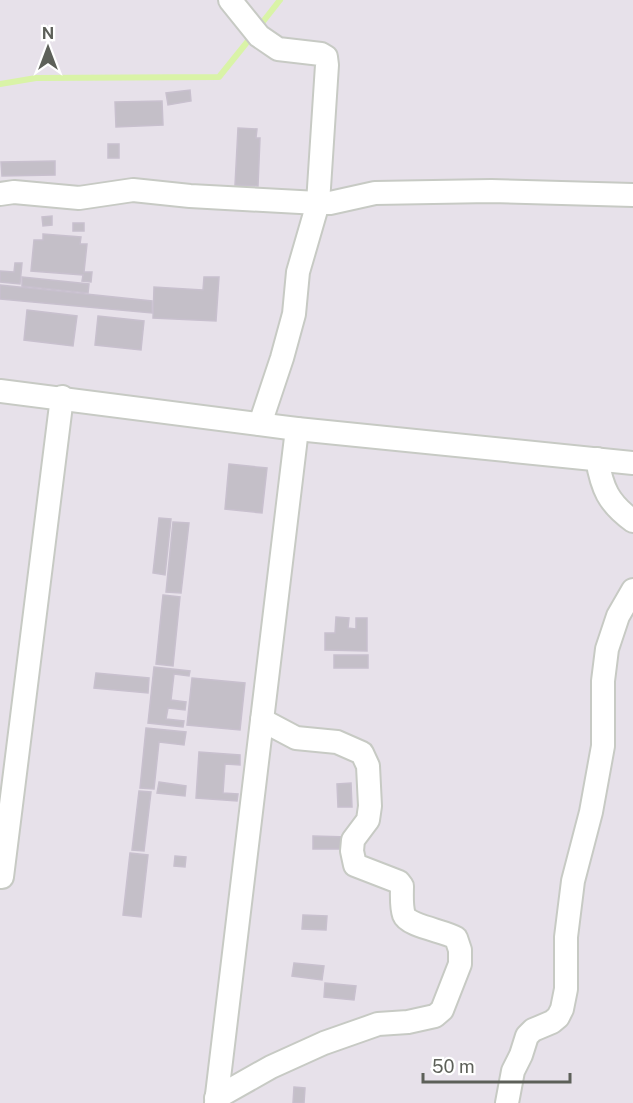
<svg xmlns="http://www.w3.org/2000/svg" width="633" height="1103" font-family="'Public Sans',sans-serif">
  <rect width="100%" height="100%" fill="#e7e1ea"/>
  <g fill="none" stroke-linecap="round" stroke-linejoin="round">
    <g stroke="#d9f3a7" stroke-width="6">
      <path d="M 258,28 L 280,0"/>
      <path d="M 0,84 L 36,78 L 219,77 L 252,36"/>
    </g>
  </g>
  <g fill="#c4bfc8" stroke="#c8c0ce" stroke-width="1.5">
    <path d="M 190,90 L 191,101 L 168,105 L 166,93 Z"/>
    <path d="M 162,101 L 163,125 L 116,127 L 115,102 Z"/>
    <path d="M 238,128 L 257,129 L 256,138 L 260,138 L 258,186 L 235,185 Z"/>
    <rect x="108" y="144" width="11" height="14"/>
    <path d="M 55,161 L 55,175 L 2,176 L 1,162 Z"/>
    <path d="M 52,216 L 52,225 L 43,226 L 42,217 Z"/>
    <rect x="73" y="223" width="11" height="8"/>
    <path d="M 43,234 L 81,237 L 80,244 L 87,244 L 84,272 L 92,272 L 91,282 L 82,281 L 83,275 L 31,271 L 34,240 L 43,240 Z"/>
    <path d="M 15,263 L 22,263 L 20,284 L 0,282 L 0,271 L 14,272 Z"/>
    <path d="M 22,277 L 89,284 L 88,293 L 22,286 Z"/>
    <path d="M 204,277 L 219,277 L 216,321 L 153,318 L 154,287 L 203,290 Z"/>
    <path d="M 0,285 L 152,301 L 152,313 L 0,299 Z"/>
    <path d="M 27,310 L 77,316 L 73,346 L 24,340 Z"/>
    <path d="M 98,316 L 144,321 L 141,350 L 95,345 Z"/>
    <path d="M 229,464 L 267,468 L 262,513 L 225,509 Z"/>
    <path d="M 159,518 L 171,519 L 165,575 L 153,573 Z"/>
    <path d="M 173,522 L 189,523 L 181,593 L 166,592 Z"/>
    <path d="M 163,595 L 180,597 L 173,666 L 156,664 Z"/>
    <path d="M 336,617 L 349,618 L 348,628 L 356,629 L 356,618 L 367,618 L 367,651 L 325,650 L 325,633 L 335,633 Z"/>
    <rect x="334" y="655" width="34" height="13"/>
    <path d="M 154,667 L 190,671 L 189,676 L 174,674 L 171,700 L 186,702 L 185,710 L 168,708 L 166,719 L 184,721 L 183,727 L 148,723 Z"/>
    <path d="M 96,673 L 149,678 L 148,693 L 94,688 Z"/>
    <path d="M 192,678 L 245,683 L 240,730 L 187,725 Z"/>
    <path d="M 146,728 L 186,732 L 184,745 L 159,742 L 154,789 L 140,788 Z"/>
    <path d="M 199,752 L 240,755 L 240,765 L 225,764 L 223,793 L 238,794 L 237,801 L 196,798 Z"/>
    <path d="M 159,782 L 186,786 L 185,796 L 157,793 Z"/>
    <path d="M 351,783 L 352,807 L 338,807 L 337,784 Z"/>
    <path d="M 139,791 L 151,792 L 144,851 L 132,850 Z"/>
    <path d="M 313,836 L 348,837 L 348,849 L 313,849 Z"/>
    <path d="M 130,853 L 148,855 L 141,917 L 123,915 Z"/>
    <path d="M 175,856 L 186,857 L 185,867 L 174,866 Z"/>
    <path d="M 303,915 L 327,916 L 326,930 L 302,929 Z"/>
    <path d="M 294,963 L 324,966 L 322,980 L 292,976 Z"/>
    <path d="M 325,983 L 356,986 L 354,1000 L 324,997 Z"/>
    <path d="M 294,1087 L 305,1088 L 304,1103 L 293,1103 Z"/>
  </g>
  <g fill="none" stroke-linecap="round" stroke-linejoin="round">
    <defs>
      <g id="street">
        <path d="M 230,0 L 259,36 L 278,49 L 321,54 L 326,57 L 327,65 L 318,203 L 298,272 L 294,314 L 282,358 L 260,424"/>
        <path d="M 0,194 L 14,192 L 79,198 L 133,190 L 190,196 L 318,203 L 330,203 L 375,193 L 491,191 L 633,195"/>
        <path d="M 0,391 L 297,429 L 633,463"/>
        <path d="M 597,459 C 602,488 608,503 633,521"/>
        <path d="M 0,877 L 2,877 L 62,397"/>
        <path d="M 216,1098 L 271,1067 L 324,1043 L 378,1024 L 408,1022 L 435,1016 L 442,1010 L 460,964 L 460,950 L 456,938 C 445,931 408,926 404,915 C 401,907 402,894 402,886 L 399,882 L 355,865 L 352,851 L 353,840 L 368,820 L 370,806 L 368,766 L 362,753 L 337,742 L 296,738 L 262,720"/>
        <path d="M 216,1103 L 297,429"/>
        <path d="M 507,1103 L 513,1071 L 521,1055 L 527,1036 L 533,1030 L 552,1022 L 558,1017 L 562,1009 L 566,989 L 566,937 L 573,881 L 591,812 L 603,746 L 603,681 L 607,649 L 618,616 L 633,590"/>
      </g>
    </defs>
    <use href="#street" stroke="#c7cac4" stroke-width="26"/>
    <use href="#street" stroke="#fff" stroke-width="22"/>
  </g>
  <g transform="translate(48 48)" stroke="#ffffff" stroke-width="4.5" paint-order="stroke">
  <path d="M0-4.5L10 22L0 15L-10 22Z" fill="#5d6059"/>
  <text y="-9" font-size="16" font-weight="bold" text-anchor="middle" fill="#5d6059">N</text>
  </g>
  <path d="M423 1073v9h147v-9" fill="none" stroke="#5d6059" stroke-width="3"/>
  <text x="432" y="1073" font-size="18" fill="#5d6059" stroke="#ffffff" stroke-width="4.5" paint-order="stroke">50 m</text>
</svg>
